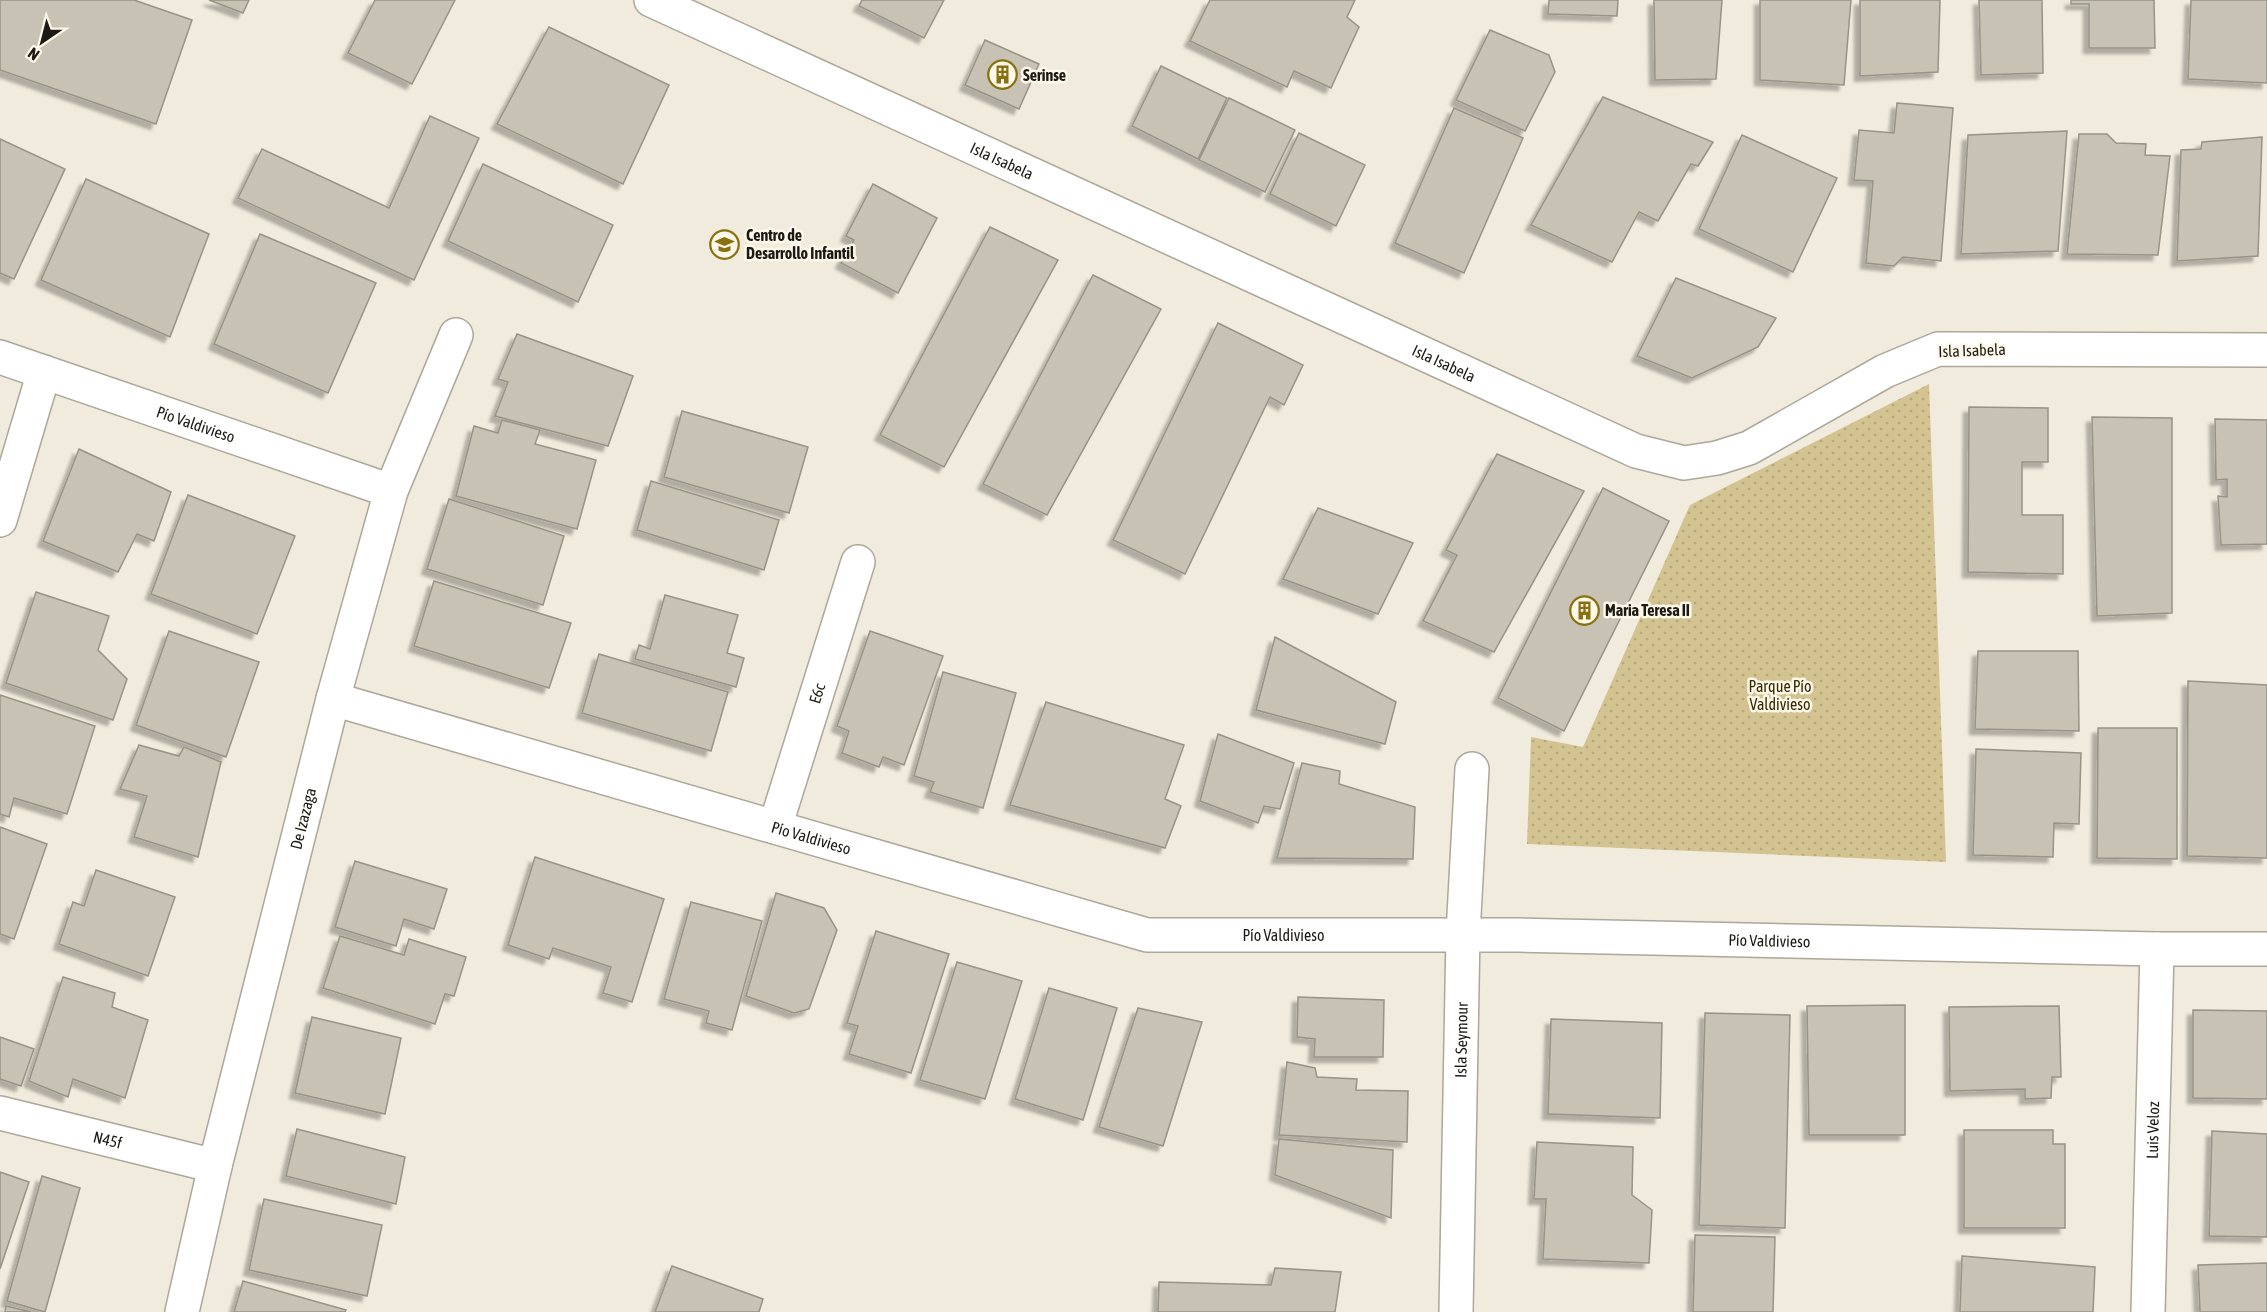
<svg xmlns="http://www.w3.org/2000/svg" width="2267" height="1312" font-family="'Asap Condensed',sans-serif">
  <defs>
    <pattern id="grass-dots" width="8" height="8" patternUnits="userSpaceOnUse" patternTransform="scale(1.5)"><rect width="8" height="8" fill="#d3c391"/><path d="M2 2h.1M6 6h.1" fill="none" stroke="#b5a77c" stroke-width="1.8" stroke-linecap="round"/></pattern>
    <filter id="shadow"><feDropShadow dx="-5.5" dy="5.5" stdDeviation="1.5" flood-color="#0004"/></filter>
  </defs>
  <rect width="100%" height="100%" fill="#f0ebdc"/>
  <path fill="url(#grass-dots)" d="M 1929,384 L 1946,862 L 1527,844 L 1531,737 L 1583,747 L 1690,505 Z"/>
  <g fill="#c7c2b4" stroke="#979385" stroke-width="1.5" filter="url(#shadow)">
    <path d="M 0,0 L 134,0 L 192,20 L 156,124 L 0,70 Z"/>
    <path d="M 209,0 L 249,0 L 243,13 Z"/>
    <path d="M 375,0 L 455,0 L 412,84 L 348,53 Z"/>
    <path d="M 862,0 L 944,0 L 924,38 L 859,6 Z"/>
    <path d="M 1210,0 L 1355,0 L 1347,17 L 1359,27 L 1331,88 L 1294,71 L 1287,87 L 1190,41 Z"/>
    <path d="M 1549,0 L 1618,0 L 1617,16 L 1548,14 Z"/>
    <path d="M 1654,0 L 1722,0 L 1716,79 L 1655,80 Z"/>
    <path d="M 1760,0 L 1851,0 L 1844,85 L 1760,80 Z"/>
    <path d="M 1860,0 L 1940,0 L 1938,72 L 1860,76 Z"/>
    <path d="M 1979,0 L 2042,0 L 2043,73 L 1981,75 Z"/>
    <path d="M 2071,0 L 2154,0 L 2155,48 L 2089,48 L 2089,4 L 2071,4 Z"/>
    <path d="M 2191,0 L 2267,0 L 2267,83 L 2188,79 Z"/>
    <path d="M 549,27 L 669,85 L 623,184 L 497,124 Z"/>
    <path d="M 1490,30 L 1549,55 L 1555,72 L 1525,131 L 1456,100 Z"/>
    <path d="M 985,40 L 1039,64 L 1019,109 L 965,85 Z"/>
    <path d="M 1161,66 L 1227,98 L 1198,159 L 1132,126 Z"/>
    <path d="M 1603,97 L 1713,142 L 1698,166 L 1691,164 L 1658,221 L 1639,212 L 1612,262 L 1531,225 Z"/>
    <path d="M 1229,98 L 1295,130 L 1265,192 L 1199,160 Z"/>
    <path d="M 1897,103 L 1953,108 L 1941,261 L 1903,257 L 1894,266 L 1866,263 L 1873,181 L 1854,180 L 1859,130 L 1894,133 Z"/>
    <path d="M 1454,108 L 1523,138 L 1464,273 L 1395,243 Z"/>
    <path d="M 430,116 L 479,138 L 414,280 L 238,198 L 262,149 L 389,208 Z"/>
    <path d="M 2067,131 L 2058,251 L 1961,254 L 1968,135 Z"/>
    <path d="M 1299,133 L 1365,165 L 1336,226 L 1270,194 Z"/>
    <path d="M 2079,134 L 2107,134 L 2116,143 L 2146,144 L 2145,155 L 2170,156 L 2158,255 L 2067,254 Z"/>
    <path d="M 1742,135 L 1837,178 L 1793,272 L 1699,229 Z"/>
    <path d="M 2262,137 L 2258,256 L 2177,261 L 2181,150 L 2201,149 L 2202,142 Z"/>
    <path d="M 0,139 L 65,169 L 14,279 L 0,273 Z"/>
    <path d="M 483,164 L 613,225 L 578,302 L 448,241 Z"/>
    <path d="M 86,179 L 209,234 L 170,337 L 41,280 Z"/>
    <path d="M 873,184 L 937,218 L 898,293 L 841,263 L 854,240 L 846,236 Z"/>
    <path d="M 990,227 L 1058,260 L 944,467 L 880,435 Z"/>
    <path d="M 260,234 L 376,283 L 328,393 L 214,344 Z"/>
    <path d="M 1093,275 L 1161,309 L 1047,515 L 983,484 Z"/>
    <path d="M 1676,278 L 1776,318 L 1758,347 L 1692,378 L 1637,356 Z"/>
    <path d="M 1218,323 L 1303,365 L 1284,405 L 1270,397 L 1185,574 L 1113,540 Z"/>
    <path d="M 517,334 L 633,376 L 608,446 L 495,416 L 508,382 L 498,379 Z"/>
    <path d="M 1969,407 L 2048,408 L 2048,462 L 2022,462 L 2022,515 L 2063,515 L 2063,574 L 1968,572 Z"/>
    <path d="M 682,411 L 808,447 L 789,513 L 664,477 Z"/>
    <path d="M 2092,417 L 2172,418 L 2172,613 L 2097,616 Z"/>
    <path d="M 2215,419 L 2267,420 L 2267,544 L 2221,545 L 2218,496 L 2227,497 L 2227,479 L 2216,480 Z"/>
    <path d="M 502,420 L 540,430 L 535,444 L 596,460 L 577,529 L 456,496 L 474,426 L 498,433 Z"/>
    <path d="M 79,449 L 171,492 L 154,541 L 137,534 L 118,572 L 43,541 Z"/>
    <path d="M 1497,454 L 1584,491 L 1494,652 L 1423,621 L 1457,555 L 1446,550 Z"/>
    <path d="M 651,481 L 779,520 L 764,570 L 637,530 Z"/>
    <path d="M 1603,488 L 1669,521 L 1564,731 L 1498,698 Z"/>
    <path d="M 188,495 L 295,536 L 257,634 L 151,594 Z"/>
    <path d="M 449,499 L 564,536 L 543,605 L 427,569 Z"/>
    <path d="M 1318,508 L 1413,543 L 1378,614 L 1283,579 Z"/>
    <path d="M 434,581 L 571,623 L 549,688 L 414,646 Z"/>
    <path d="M 36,592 L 109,616 L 98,650 L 127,679 L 113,720 L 6,683 Z"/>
    <path d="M 665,595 L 738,615 L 727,653 L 744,658 L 736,687 L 635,659 L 639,645 L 650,649 Z"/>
    <path d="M 169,631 L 259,662 L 226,757 L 136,725 Z"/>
    <path d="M 870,631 L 943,656 L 904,765 L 883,757 L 879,767 L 842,753 L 849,731 L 837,726 Z"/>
    <path d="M 1275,637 L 1396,702 L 1385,744 L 1256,710 Z"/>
    <path d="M 1978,651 L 2078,651 L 2079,731 L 1975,729 Z"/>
    <path d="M 599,654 L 728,692 L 711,751 L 582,713 Z"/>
    <path d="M 943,672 L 1016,693 L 983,808 L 930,792 L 934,782 L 914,776 Z"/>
    <path d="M 2188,681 L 2267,685 L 2267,858 L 2187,856 Z"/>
    <path d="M 0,695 L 95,726 L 67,814 L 14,798 L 9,817 L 0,814 Z"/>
    <path d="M 1046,702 L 1184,745 L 1165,799 L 1181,806 L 1165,848 L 1010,805 Z"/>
    <path d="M 2098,728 L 2177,728 L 2177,859 L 2097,858 Z"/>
    <path d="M 1218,734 L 1294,763 L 1280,809 L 1264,806 L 1258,823 L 1200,801 Z"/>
    <path d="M 139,745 L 179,756 L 184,747 L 221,762 L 198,857 L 134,837 L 147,796 L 120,789 Z"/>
    <path d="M 1976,749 L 2081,753 L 2079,824 L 2054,823 L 2053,857 L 1973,855 Z"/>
    <path d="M 1302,763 L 1340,771 L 1339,784 L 1415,807 L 1413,859 L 1277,858 Z"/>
    <path d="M 0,827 L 47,844 L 14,939 L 0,934 Z"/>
    <path d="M 535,857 L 664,899 L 632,1002 L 603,993 L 611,967 L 553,948 L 549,959 L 508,945 Z"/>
    <path d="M 355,861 L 447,889 L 434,929 L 404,919 L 396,946 L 335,927 Z"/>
    <path d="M 96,870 L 175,897 L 148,976 L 59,944 L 73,902 L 84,906 Z"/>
    <path d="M 776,893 L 824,908 L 837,930 L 809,1009 L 794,1013 L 746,996 Z"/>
    <path d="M 691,902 L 762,921 L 732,1030 L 706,1023 L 709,1011 L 664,999 Z"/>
    <path d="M 876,931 L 949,954 L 911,1073 L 849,1054 L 858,1026 L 847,1023 Z"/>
    <path d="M 340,936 L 404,955 L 409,939 L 466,957 L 454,996 L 445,994 L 435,1024 L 323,988 Z"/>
    <path d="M 957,962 L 1022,981 L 985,1099 L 920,1080 Z"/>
    <path d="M 63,977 L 115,993 L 112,1007 L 148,1020 L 125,1098 L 73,1079 L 68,1097 L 29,1081 Z"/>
    <path d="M 1049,988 L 1117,1008 L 1083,1120 L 1015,1099 Z"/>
    <path d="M 1298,997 L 1384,1000 L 1383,1057 L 1314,1057 L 1315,1039 L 1297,1037 Z"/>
    <path d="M 1905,1005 L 1905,1135 L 1809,1135 L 1807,1006 Z"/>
    <path d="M 2059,1006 L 2061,1077 L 2052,1077 L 2051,1098 L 2025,1099 L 2025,1089 L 1950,1091 L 1949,1007 Z"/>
    <path d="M 1138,1008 L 1202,1022 L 1163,1146 L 1099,1127 Z"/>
    <path d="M 2193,1010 L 2267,1011 L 2267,1099 L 2193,1098 Z"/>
    <path d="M 1705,1013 L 1790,1015 L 1785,1228 L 1699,1225 Z"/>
    <path d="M 312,1017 L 401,1038 L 385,1114 L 295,1093 Z"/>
    <path d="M 1551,1019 L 1662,1023 L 1660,1118 L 1548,1114 Z"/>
    <path d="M 0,1037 L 34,1049 L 21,1086 L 0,1079 Z"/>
    <path d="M 1287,1062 L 1315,1068 L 1317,1077 L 1357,1079 L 1356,1090 L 1408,1091 L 1407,1142 L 1279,1135 Z"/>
    <path d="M 297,1129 L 405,1157 L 396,1204 L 286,1176 Z"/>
    <path d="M 1964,1130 L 2053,1130 L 2053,1144 L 2065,1144 L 2065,1228 L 1964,1228 Z"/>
    <path d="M 2212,1131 L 2267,1134 L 2267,1237 L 2209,1236 Z"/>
    <path d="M 1279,1139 L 1393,1150 L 1391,1218 L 1275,1175 Z"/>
    <path d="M 1537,1142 L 1633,1147 L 1632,1195 L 1652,1210 L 1649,1263 L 1543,1259 L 1546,1199 L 1534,1199 Z"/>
    <path d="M 0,1172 L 29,1182 L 0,1269 Z"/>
    <path d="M 42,1176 L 80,1188 L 45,1312 L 7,1301 Z"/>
    <path d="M 264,1199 L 382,1225 L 367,1296 L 249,1270 Z"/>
    <path d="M 1695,1235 L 1775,1237 L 1773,1312 L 1693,1312 Z"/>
    <path d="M 1962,1256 L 2095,1267 L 2093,1312 L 1960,1312 Z"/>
    <path d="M 2267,1263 L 2267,1312 L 2200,1312 L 2198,1265 Z"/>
    <path d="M 672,1266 L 763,1299 L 759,1312 L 655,1312 Z"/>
    <path d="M 1275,1268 L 1341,1272 L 1335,1312 L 1158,1312 L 1159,1282 L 1271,1285 Z"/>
    <path d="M 243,1281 L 346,1310 L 345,1312 L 234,1312 Z"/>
    <path d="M 6,1306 L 31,1312 L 5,1312 Z"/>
  </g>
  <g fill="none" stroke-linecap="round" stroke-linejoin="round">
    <defs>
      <g id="street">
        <path id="s1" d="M 651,0 L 1636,451 L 1684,463 L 1717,458 L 1749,448 L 1885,371 L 1938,349 L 2267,350"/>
        <path id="s2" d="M 0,357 L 391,491"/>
        <path d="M 0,520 L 44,372"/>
        <path id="s3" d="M 333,699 L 1147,935 L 1518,935 L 2157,949 L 2267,949"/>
        <path id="s4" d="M 775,827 L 858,562"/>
        <path id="s5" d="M 0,1113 L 215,1166"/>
        <path id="s6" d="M 182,1312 L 215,1166 L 333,699 L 391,491 L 456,335"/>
        <path id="s7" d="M 1456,1312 L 1463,934 L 1472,769"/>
        <path id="s8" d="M 2148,1312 L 2157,949"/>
      </g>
    </defs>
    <use href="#street" stroke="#aca799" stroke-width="36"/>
    <use href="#street" stroke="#fff" stroke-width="33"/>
  </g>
  <defs>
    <symbol id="building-ring" viewBox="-11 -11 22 22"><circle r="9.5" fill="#fdf8e9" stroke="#897011" stroke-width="1.5"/><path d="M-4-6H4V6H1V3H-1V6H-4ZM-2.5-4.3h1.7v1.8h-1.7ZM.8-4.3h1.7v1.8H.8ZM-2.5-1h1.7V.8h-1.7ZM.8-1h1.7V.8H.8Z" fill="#897011"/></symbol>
    <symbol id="school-ring" viewBox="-11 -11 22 22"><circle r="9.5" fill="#fdf8e9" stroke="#897011" stroke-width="1.5"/><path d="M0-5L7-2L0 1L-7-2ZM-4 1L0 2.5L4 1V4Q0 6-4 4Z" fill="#897011"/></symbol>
  </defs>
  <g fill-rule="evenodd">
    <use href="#building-ring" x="986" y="58" width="33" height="33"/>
    <use href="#school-ring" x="708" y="228" width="33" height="33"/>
    <use href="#building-ring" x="1568" y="594" width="33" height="33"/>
  </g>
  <g text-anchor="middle" stroke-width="5" stroke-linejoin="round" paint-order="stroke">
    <g font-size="16" font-weight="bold" fill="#1c1a15" stroke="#fdf8e9" text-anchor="start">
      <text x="1023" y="81">Serinse</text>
      <text x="746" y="241">Centro de<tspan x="746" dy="18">Desarrollo Infantil</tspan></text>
      <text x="1605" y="616">Maria Teresa II</text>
    </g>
    <g font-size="16" fill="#1c1a15" stroke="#fdf8e9">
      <text dy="6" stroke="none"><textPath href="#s1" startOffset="386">Isla Isabela</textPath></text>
      <text transform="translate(1972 350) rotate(-2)" y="6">Isla Isabela</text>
      <text dy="6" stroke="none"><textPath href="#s1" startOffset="872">Isla Isabela</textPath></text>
      <text dy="6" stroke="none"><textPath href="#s2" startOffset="207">Pío Valdivieso</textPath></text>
      <text dy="6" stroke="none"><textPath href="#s4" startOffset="140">E6c</textPath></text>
      <text dy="6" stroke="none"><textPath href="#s6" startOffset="508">De Izazaga</textPath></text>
      <text dy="6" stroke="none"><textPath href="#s3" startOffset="498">Pío Valdivieso</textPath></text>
      <text dy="6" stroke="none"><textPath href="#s3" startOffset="984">Pío Valdivieso</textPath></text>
      <text dy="6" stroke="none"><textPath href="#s3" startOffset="1470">Pío Valdivieso</textPath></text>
      <text dy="6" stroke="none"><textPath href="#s7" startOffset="272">Isla Seymour</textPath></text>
      <text dy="6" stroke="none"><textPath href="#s8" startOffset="182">Luis Veloz</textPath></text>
      <text dy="6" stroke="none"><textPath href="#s5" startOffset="111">N45f</textPath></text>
    </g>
    <g font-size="16" fill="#362900" stroke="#fdf8e9">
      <text x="1780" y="692">Parque Pío<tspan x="1780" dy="18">Valdivieso</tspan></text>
    </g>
  </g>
  <g transform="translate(42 42) rotate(215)" stroke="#fdf8e9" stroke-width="4.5" paint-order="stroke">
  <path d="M0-4.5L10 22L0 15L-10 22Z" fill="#1c1a15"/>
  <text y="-9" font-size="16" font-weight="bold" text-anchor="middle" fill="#1c1a15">N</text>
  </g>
</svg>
